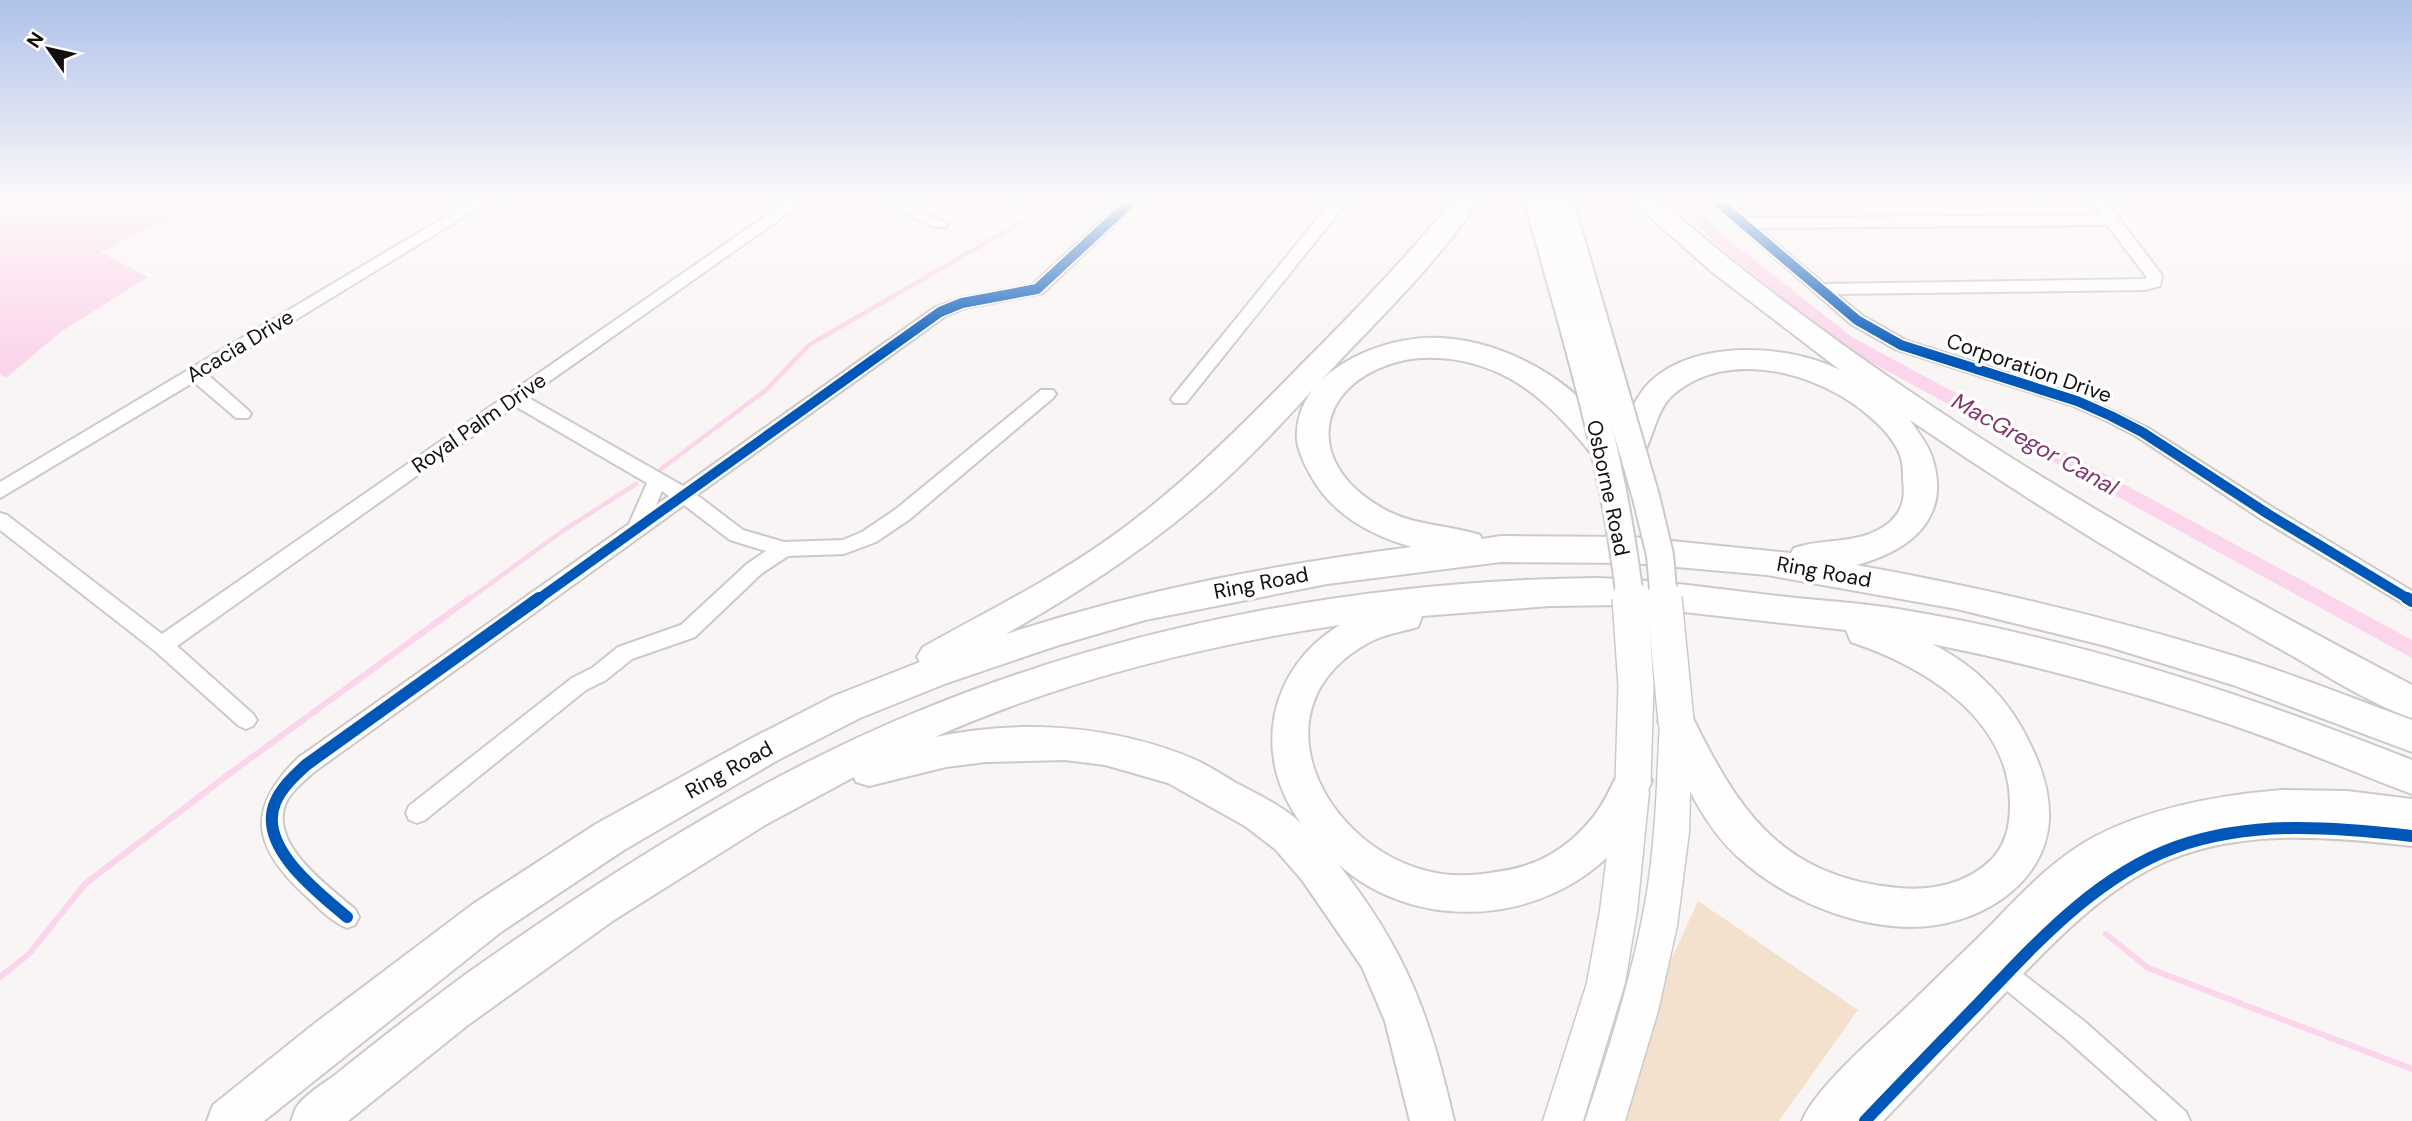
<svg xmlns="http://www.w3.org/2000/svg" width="2412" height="1121" font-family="'DM Sans',sans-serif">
  <rect width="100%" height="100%" fill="#faf5f5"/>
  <path fill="#f3e0cd" d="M 1698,901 L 1858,1010 L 1779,1121 L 1628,1121 L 1605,1105 Z"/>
  <path fill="#fbd5eb" d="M 0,202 L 205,202 L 100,252 L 148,277 L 62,331 L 6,378 L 0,374 Z"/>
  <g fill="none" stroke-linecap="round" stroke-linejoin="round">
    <g stroke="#fbd5eb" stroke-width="4.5">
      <path d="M 661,469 L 766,390 L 809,345 L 1056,202"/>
      <path d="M 468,600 L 564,530 L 636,484"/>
    </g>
    <g stroke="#fbd5eb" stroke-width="6">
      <path d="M 2106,934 L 2148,968 L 2412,1069"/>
      <path d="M 0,977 L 29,954 L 85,884 L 229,774 L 470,598"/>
    </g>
    <path fill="#fbd5eb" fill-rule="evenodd" d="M 1675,202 L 1691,202 L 1725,237 L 1852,337 L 2412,640 L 2412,658 L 1840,345 L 1715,243 Z"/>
    <defs>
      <g id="street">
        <path d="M 470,202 L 488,202 L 207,374 L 248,410 L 251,414 L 248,418 L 236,418 L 194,382 L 0,498 L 0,482 Z"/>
        <path d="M 786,202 L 804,202 L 527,397 L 683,486 L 934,308 L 962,298 L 1032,285 L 1122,202 L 1139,202 L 1043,293 L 965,308 L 946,316 L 697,495 L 743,530 L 784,542 L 843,540 L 862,532 L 896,509 L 1041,390 L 1053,390 L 1056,394 L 1053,398 L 910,519 L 876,542 L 844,554 L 788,556 L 761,574 L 695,637 L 632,659 L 606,680 L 586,690 L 425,820 L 417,823 L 409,820 L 406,813 L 409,806 L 572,678 L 592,668 L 618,647 L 681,625 L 747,564 L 766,551 L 730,540 L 684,505 L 314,772 C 304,781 290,792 285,805 C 270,845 329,887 355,909 L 359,917 L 355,925 L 347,928 C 331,922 317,906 305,895 C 252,846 246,809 298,758 L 629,524 L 647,483 L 515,406 L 177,646 L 253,714 L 257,720 L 253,726 L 246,729 L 239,726 L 155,651 L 0,530 L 0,513 L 7,515 L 162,634 ZM 662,491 L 669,496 L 656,505 Z"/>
        <path d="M 880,202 L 900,202 L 948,224 L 945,227 L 935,227 Z"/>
        <path d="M 1331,202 L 1347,202 L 1186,403 L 1174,403 L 1171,399 L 1174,395 Z"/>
        <path d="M 1711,202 L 1727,202 L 1746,218 L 2100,215 L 2090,202 L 2106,202 L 2162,275 L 2160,286 L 2145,290 L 1836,294 L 1863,316 L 1907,341 L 2083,397 L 2148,428 L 2275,509 L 2412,591 L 2412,609 L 2261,519 L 2136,436 L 2105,420 L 2071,405 L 1895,349 L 1851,324 ZM 2107,225 L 2146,276 L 2146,279 L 1824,284 L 1758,228 Z"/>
        <path d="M 2276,818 L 2345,819 L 2412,826 L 2412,846 C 2327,836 2229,827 2150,869 C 2101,895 2062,934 2023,974 L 2084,1021 L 2186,1112 L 2190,1121 L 2158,1121 L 2066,1039 L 2007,991 L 1883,1121 L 1852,1121 L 1856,1112 C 1900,1066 1945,1020 1990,974 C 2034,929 2080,880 2137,852 C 2181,831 2228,823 2276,818 Z"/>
      </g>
      <g id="primary">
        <path d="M 1676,707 L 1688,711 L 1692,721 L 1689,832 L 1677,926 L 1658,1011 L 1625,1121 L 1585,1121 C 1609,1048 1633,974 1646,898 C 1656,840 1657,780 1660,721 L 1664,711 Z"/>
        <path d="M 1632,777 L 1644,781 L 1649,792 L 1637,911 L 1625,983 L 1583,1121 L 1543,1121 L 1587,983 L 1600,911 L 1615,792 L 1620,781 Z"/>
      </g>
      <g id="highway">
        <path d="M 1452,202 L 1478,202 C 1440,258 1392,306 1345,355 C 1297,406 1250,461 1195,506 C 1136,556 1072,596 1006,634 C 1141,590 1271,565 1412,547 C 1370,535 1333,515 1311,476 C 1304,463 1295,446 1297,431 C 1301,372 1374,341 1424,338 C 1498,335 1580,380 1616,444 L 1612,452 L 1601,455 L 1590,452 C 1564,420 1536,390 1499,373 C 1471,360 1436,354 1405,360 C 1322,378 1299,454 1374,503 C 1409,527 1442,523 1480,535 L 1482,539 L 1501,536 L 1632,537 L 1791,553 L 1794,548 C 1827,537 1861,546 1890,522 C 1904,509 1905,497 1903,479 C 1903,472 1903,464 1901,458 C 1896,441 1882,427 1869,416 C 1820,373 1729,347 1674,394 C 1656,409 1654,436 1643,455 L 1632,458 L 1621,455 L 1617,447 C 1625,425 1633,398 1651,381 C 1696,339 1789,344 1840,370 L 1712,272 L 1633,202 L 1661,202 C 1887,397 2149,547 2412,685 L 2412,718 C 2364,702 2316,668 2271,644 C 2147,574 2027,500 1910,420 C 1917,431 1928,444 1932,457 C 1952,518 1910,551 1856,565 C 1985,588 2112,618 2237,657 C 2296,675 2354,699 2412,720 L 2412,752 L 2233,685 L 2106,646 L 1957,609 L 1767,575 L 1632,563 L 1501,562 L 1327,584 L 1145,620 L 1056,646 L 947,683 L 860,718 L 778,760 L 624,850 L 501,932 L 264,1121 L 207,1121 L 213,1105 L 314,1024 L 473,904 L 596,824 L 752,738 L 834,696 L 920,662 L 917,657 L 923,647 C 984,613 1049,581 1107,540 C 1179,489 1239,428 1300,366 C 1353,313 1404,260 1452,202 Z"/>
        <path d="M 1597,578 C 1661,580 1724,590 1787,597 C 1824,601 1861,603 1898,609 C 2074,638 2246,694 2412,760 L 2412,794 C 2351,771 2291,745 2229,724 C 2131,691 2032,664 1932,644 C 1975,665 2010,700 2030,744 C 2042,768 2050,792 2049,820 C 2045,888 1973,927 1912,927 C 1850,927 1783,898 1738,857 C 1699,822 1679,768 1658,721 L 1663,710 L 1676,705 L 1689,710 C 1737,809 1779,877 1899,888 C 1932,891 1967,884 1992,859 C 2006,844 2010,826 2010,806 C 2011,718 1923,666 1851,642 L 1846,630 L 1621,605 L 1550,606 L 1422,616 L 1418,627 C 1401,632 1384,634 1368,643 C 1252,707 1323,845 1427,871 C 1449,877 1474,876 1496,872 C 1537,867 1568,849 1594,816 C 1605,802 1612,785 1620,769 L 1633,764 L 1646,769 L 1652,781 C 1641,803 1633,828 1617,847 C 1547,925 1417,935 1338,864 C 1406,950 1430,1015 1454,1121 L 1410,1121 L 1385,1021 L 1362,967 L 1302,880 L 1275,849 L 1245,826 L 1168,783 L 1105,765 L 1065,760 L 986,762 L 946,767 L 869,786 L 856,782 L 854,777 L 765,825 L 614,920 L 468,1025 L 348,1121 L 291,1121 C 293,1117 294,1112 296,1108 C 304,1095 323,1084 335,1075 C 377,1041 419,1009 462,977 C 603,877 754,779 914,713 C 1129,624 1365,580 1597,578 ZM 1340,625 C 1268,668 1251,756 1301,823 C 1282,806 1261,796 1238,784 C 1224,776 1211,767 1196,760 C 1114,725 1022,719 935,737 C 1062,681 1203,645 1340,625 Z"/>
        <path d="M 2283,790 L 2347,791 L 2412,799 L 2412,833 C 2317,820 2208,815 2121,863 C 2072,890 2034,937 1996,977 C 1949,1025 1901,1072 1855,1121 L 1802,1121 C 1816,1086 1883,1030 1913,1001 C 1938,976 1964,952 1989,927 C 2020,895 2053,859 2094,837 C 2152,807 2218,795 2283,790 Z"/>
      </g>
    </defs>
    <use href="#street" stroke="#cec9c9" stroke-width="4"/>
    <use href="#primary" stroke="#cec9c9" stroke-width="3"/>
    <use href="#highway" stroke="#cec9c9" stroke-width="4"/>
    <use href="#street" fill="#fefefe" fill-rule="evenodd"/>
    <use href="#primary" fill="#fefefe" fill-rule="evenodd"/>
    <use href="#highway" fill="#fefefe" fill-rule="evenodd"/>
    <defs>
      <g id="primary-bridge-far1">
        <path d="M 1538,202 C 1575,333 1615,465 1630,600"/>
        <path d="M 1560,202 L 1646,497 L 1660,555 L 1664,600"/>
      </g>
      <g id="primary-bridge">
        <path d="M 1630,598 L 1636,686 L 1633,781"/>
        <path d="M 1664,598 L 1676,721"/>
      </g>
    </defs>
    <use href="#primary-bridge-far1" stroke="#cec9c9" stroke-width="30" stroke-linecap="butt"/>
    <use href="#primary-bridge" stroke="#cec9c9" stroke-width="38" stroke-linecap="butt"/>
    <use href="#primary-bridge-far1" stroke="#fefefe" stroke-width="26"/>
    <use href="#primary-bridge" stroke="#fefefe" stroke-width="35"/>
    <defs>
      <g id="cycleway-far1">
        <path d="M 1718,202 L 1857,320 L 1901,345 L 2077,401 L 2111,416 L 2142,432 L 2268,514 L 2410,600"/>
        <path d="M 537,600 L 940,312 L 962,303 L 1037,289 L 1131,202"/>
      </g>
      <g id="cycleway">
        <path d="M 2407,598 L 2412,601"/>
        <path d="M 347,917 C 319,893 257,847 275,803 C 281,788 294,776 306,765 L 539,598"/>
        <path d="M 1865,1121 C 1903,1081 1941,1042 1979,1003 C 2036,943 2096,876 2176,847 C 2252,820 2334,827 2412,836"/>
      </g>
    </defs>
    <use href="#cycleway-far1" stroke="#fff" stroke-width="13"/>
    <use href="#cycleway" stroke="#fff" stroke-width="17"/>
    <use href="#cycleway-far1" stroke="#0057b8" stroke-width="10"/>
    <use href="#cycleway" stroke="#0057b8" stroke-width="12"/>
  </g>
  <linearGradient id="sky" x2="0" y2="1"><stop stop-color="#afc1e9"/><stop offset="0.56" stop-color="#fdfafa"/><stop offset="1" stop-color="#fdfafa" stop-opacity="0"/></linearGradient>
  <rect width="2412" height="359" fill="url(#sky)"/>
  <g text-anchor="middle" stroke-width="7" stroke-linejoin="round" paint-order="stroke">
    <g font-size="21" fill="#140f0f" stroke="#fff">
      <text transform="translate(240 346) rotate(-31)" y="7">Acacia Drive</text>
      <text transform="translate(2029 368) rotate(19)" y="7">Corporation Drive</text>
      <text transform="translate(479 423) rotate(-35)" y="7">Royal Palm Drive</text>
      <text transform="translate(1608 488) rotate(78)" y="7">Osborne Road</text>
      <text transform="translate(1824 572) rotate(10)" y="7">Ring Road</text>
      <text transform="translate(1261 583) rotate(-11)" y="7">Ring Road</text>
      <text transform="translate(729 770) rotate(-29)" y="7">Ring Road</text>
    </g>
    <g font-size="23" font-style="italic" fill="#803769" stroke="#fff">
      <text transform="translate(2035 444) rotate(29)" y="8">MacGregor Canal</text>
    </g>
  </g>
  <g transform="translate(49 49) rotate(304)" stroke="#ffffff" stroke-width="5" paint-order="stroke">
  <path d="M0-5L12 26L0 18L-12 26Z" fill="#140f0f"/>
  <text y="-10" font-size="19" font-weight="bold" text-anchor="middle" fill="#140f0f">N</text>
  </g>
</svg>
